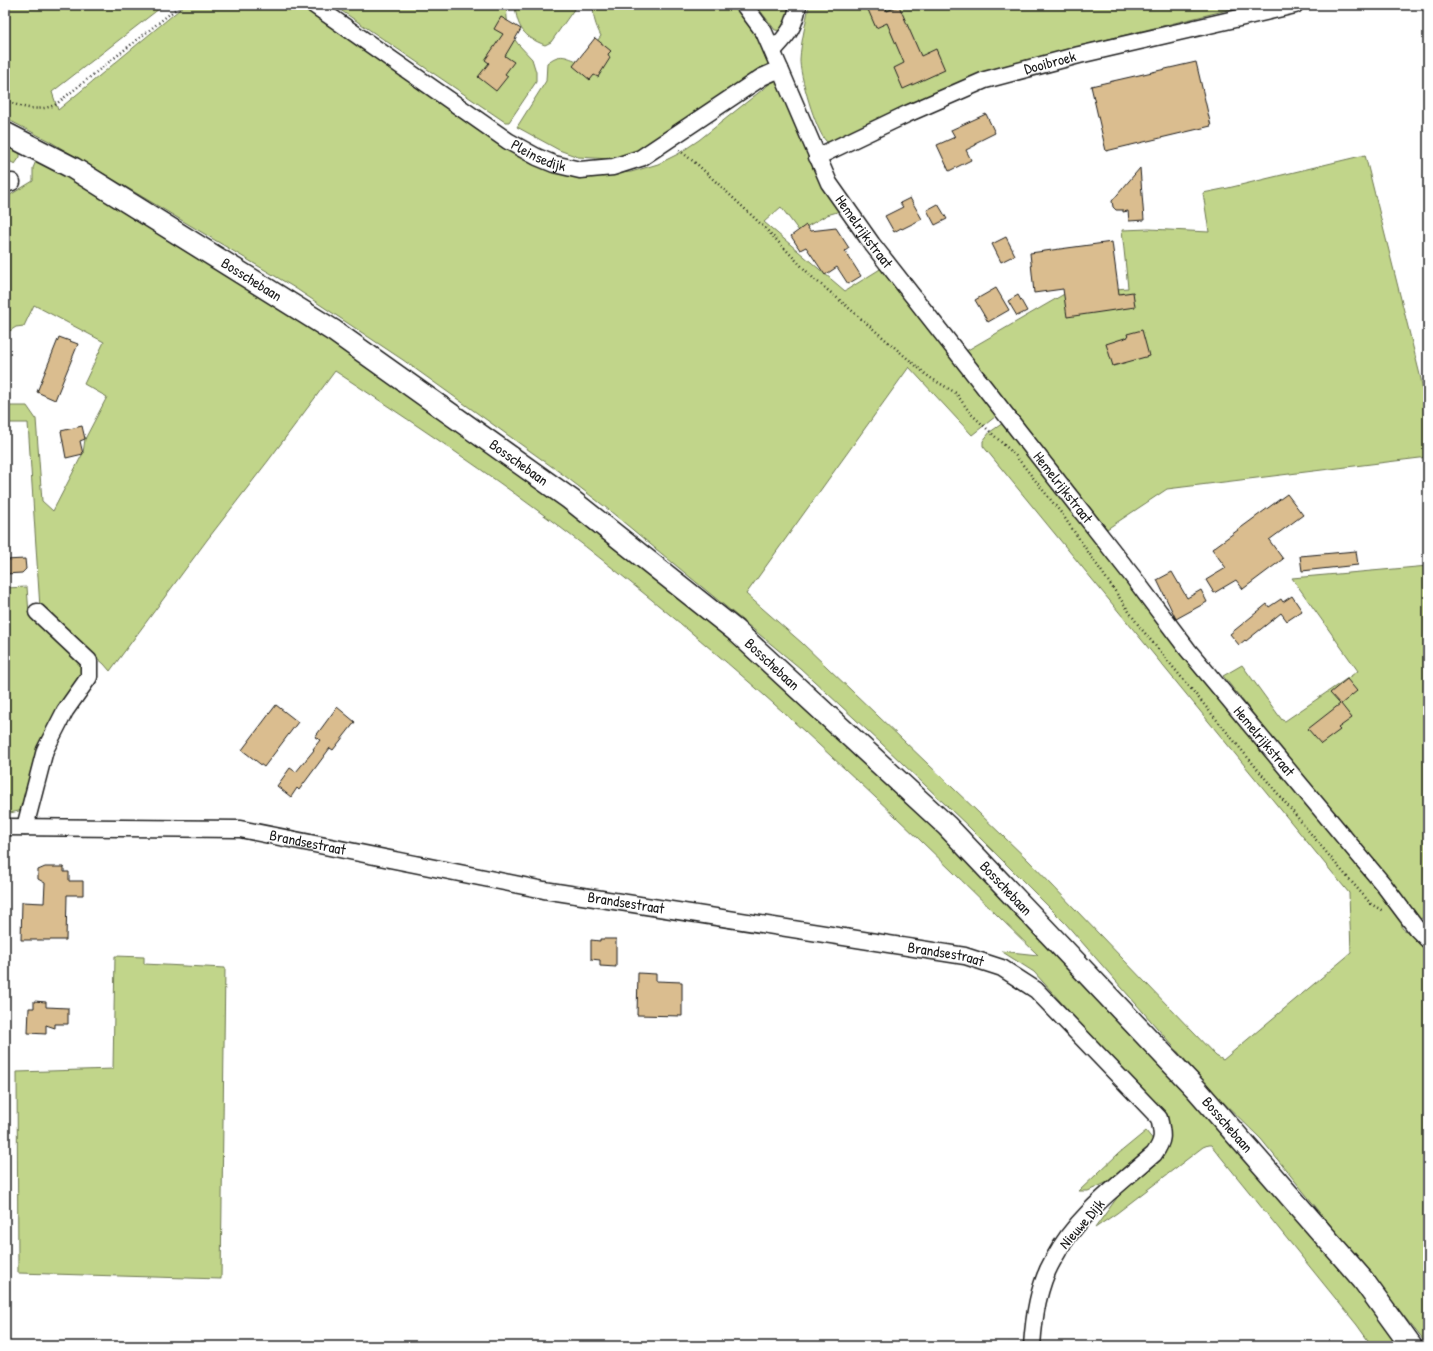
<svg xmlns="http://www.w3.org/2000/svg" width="1433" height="1351" font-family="'Patrick Hand',sans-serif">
  <rect width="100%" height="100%" fill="#fff"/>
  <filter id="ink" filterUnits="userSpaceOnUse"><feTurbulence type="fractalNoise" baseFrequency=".025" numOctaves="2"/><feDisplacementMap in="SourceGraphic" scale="8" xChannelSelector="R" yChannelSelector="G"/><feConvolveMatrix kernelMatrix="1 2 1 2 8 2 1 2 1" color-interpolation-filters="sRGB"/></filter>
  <g filter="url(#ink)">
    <g fill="#c1d58a" stroke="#6e7853">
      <path d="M 5,5 L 164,5 L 52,92 L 58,110 L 185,5 L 308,5 L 523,151 L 604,174 L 631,172 L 658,164 L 678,154 L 699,140 L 782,74 L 844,210 L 827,215 L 799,231 L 781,207 L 764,222 L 845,291 L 885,266 L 1000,413 L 972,435 L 909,367 L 746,594 L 802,643 L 1029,861 L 1216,1056 L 1223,1060 L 1351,953 L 1349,893 L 983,446 L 983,441 L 990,432 L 1006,421 L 1402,921 L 1402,928 L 1428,948 L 1428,1346 L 1261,1139 L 1214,1093 L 1066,924 L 970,828 L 881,743 L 800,668 L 604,506 L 565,476 L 403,360 L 295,288 L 49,141 L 5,118 Z"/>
      <path d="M 333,5 L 506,5 L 508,30 L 518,44 L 532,59 L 536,72 L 536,82 L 509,122 L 505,122 Z"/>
      <path d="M 515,5 L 577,5 L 551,42 L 545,45 C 524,37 517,28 515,5 Z"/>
      <path d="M 594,5 L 738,5 L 779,61 L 652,153 L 610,159 L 578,157 L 559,150 L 517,127 L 546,81 L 547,63 C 561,52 565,57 580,62 L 601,36 C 596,26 592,16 594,5 Z"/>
      <path d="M 756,5 L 794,5 L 783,31 L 775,30 Z"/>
      <path d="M 809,5 L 1248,5 L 1064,50 L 1016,64 L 831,144 C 830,143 827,142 826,141 C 816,131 799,74 800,59 C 801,41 806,23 809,5 Z"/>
      <path d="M 5,138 L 20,146 L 20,157 L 15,164 L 5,159 Z"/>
      <path d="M 1365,155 L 1421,379 L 1428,433 L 1428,457 L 1167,489 L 1107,529 L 966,351 L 1066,293 L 1128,288 L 1122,230 L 1149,229 L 1209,232 L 1203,193 L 1228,188 Z"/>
      <path d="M 36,161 L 46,161 L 211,258 L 601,528 L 873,762 L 1268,1174 L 1403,1346 L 1372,1346 L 1357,1325 L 1211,1145 L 1208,1145 L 1203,1147 L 1117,1213 L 1095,1228 L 1119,1195 L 1162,1153 L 1160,1113 L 1034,972 L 1001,951 L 1038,955 C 970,889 902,821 832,757 C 764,693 692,632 620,574 C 529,500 432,435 335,371 L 268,461 L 207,540 L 110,671 L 104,664 L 40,608 L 28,423 L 5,423 L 5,406 L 27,406 L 36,419 L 42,501 L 53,511 L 83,453 L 85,439 L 107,397 L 84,384 L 104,342 L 34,305 L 24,326 L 16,327 L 5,334 L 5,198 L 33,181 L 33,168 Z"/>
      <path d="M 1428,566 L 1428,914 L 1419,920 L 1223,676 L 1242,665 L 1282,720 L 1285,721 L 1358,671 L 1292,578 Z"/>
      <path d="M 27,587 L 29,614 L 85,667 L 56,710 L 41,742 L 24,807 L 19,811 L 5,814 L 5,588 Z"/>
      <path d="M 115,956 L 144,957 L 144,964 L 225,968 L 221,1279 L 18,1273 L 17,1072 L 113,1069 Z"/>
      <path d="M 1146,1131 L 1154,1141 L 1154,1144 L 1123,1175 L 1088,1191 L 1079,1191 L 1118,1154 Z"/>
    </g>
    <g fill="#dabd8f" stroke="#1c1c1c">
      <path d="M 866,5 L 885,5 L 887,11 L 899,6 L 921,56 L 936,49 L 945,70 L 903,89 L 894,68 L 904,63 L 887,23 L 876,28 Z"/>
      <path d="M 501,17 L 521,29 L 505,56 L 514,62 L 505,74 L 508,76 L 496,91 L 478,77 L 489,63 L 485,60 L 503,34 L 494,29 Z"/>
      <path d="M 595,38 L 611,51 L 608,54 L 610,58 L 598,77 L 594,75 L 590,80 L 573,66 Z"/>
      <path d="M 1196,62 L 1211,126 L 1106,151 L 1091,86 Z"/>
      <path d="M 986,114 L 995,133 L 975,143 L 976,145 L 966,150 L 971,160 L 949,171 L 937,145 L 955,137 L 951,130 Z"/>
      <path d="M 1140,168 L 1144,220 L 1129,221 L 1128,211 L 1123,212 L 1123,210 L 1116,210 L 1113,207 L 1112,201 Z"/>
      <path d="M 910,198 L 922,219 L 902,229 L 901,228 L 894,232 L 885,216 L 903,207 L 900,203 Z"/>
      <path d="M 938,204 L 947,219 L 935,225 L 927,210 Z"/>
      <path d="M 806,225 L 810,231 L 836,228 L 849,248 L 845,251 L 861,276 L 848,284 L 837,267 L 825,275 L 806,247 L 800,250 L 791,236 Z"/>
      <path d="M 1006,237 L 1015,255 L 1001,262 L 992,244 Z"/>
      <path d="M 1112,242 L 1119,294 L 1133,292 L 1135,307 L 1067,317 L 1063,289 L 1034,293 L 1030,253 Z"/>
      <path d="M 996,288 L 1009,310 L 988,322 L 975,300 Z"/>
      <path d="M 1018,295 L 1027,311 L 1017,316 L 1008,301 Z"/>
      <path d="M 1142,330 L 1149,356 L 1113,366 L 1106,344 L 1128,337 L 1127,334 Z"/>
      <path d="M 59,337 L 78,344 L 55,400 L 37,392 Z"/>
      <path d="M 82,426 L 85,439 L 80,441 L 83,454 L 66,458 L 61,431 Z"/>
      <path d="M 1287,494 L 1303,515 L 1269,540 L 1283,559 L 1243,589 L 1236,580 L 1214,593 L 1206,580 L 1226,568 L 1212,549 Z"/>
      <path d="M 1356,551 L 1358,565 L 1302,571 L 1300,556 Z"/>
      <path d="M 25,559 L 26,569 L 22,573 L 5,574 L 5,560 Z"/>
      <path d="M 1172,572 L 1187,598 L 1201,590 L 1207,602 L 1176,619 L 1157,580 Z"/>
      <path d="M 1292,596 L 1302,611 L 1287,621 L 1281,613 L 1246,641 L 1245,640 L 1239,645 L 1230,634 L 1267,604 L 1269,607 L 1281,599 L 1283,602 Z"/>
      <path d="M 1347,679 L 1357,691 L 1341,704 L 1352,718 L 1338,728 L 1340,730 L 1321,744 L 1308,729 L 1340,704 L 1330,693 Z"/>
      <path d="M 276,705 L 298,722 L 264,767 L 242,750 Z"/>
      <path d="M 337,707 L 355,722 L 333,750 L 330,748 L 299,790 L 297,788 L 291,797 L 277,786 L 290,768 L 296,772 L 314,750 L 313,749 L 320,740 L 315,737 Z"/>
      <path d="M 45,867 L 64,867 L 64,872 L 69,872 L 69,881 L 83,881 L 83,895 L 67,895 L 66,940 L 21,940 L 22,902 L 44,903 L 45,883 L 38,879 L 38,870 Z"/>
      <path d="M 600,939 L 616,939 L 616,967 L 600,966 L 600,960 L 591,959 L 591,940 L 600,941 Z"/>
      <path d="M 638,973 L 656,974 L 656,981 L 682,982 L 682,1016 L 637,1015 Z"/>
      <path d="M 34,1001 L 46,1002 L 46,1007 L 68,1008 L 68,1024 L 55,1024 L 55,1028 L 46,1025 L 46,1034 L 28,1033 L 29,1008 L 34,1008 Z"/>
    </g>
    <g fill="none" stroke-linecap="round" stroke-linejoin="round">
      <defs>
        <g id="minor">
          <path id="s1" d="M 314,5 L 508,141 L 537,157 L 554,164 L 580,170 L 613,167 L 641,158 L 762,77 L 780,69"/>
          <path id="s2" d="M 744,5 L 764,32 L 829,183 L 872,244 L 1133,577 L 1188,650 L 1383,884 L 1416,928 L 1428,940"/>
          <path d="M 773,51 C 788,34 794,29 798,5"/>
          <path id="s3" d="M 817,157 L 907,114 L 985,80 L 1079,55 L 1295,5"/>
          <path d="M 5,184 L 12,182"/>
          <path id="s4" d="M 5,827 L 240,829 L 544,890 L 965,956 L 1002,968 L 1036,990 L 1159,1118 C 1163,1135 1164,1140 1154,1154 C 1117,1186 1076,1216 1053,1260 C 1038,1286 1034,1317 1032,1346"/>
          <path d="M 25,827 L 45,750 L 65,711 L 89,677 L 89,661 L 37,612"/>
        </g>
        <g id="major">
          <path id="s5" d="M 5,133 L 73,168 L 334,331 L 570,499 L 735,630 L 947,826 L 1197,1090 L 1363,1280 L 1411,1346"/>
        </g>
      </defs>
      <use href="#minor" stroke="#1c1c1c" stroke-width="19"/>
      <use href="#major" stroke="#1c1c1c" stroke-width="24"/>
      <g stroke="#1c1c1c" stroke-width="2.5" stroke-dasharray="1 3" stroke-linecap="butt">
        <path d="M 5,100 C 22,108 37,112 55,105 L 181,5"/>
        <path d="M 679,150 L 698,165 L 763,226 L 813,278 L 836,297 L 929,377 L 956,393 L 970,413 L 1015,455 L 1062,514 L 1139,626 L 1336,864 L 1371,904 L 1383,911"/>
      </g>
      <use href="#minor" stroke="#fff" stroke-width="16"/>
      <use href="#major" stroke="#fff" stroke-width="21"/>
    </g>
  </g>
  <g text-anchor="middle" stroke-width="3" stroke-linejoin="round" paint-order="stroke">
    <g font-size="15" fill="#1c1c1c" stroke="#fff">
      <text dy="5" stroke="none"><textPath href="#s3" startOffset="252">Dooibroek</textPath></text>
      <text dy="5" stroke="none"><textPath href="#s1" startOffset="271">Pleinsedijk</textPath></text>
      <text dy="5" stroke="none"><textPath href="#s2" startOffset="258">Hemelrijkstraat</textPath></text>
      <text dy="5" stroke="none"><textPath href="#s5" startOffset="287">Bosschebaan</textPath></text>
      <text dy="5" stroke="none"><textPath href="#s5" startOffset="611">Bosschebaan</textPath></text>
      <text dy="5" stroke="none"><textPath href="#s2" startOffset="582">Hemelrijkstraat</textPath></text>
      <text dy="5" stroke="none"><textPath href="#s5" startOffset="935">Bosschebaan</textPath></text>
      <text dy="5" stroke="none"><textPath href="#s2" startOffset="906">Hemelrijkstraat</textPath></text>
      <text dy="5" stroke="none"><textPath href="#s4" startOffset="304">Brandsestraat</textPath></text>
      <text dy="5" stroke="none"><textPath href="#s5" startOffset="1259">Bosschebaan</textPath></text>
      <text dy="5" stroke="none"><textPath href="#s4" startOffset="628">Brandsestraat</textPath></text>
      <text dy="5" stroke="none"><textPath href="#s4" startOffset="952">Brandsestraat</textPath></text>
      <text dy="5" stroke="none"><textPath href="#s5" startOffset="1583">Bosschebaan</textPath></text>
      <text transform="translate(1082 1224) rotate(-49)" y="5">Nieuwe Dijk</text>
    </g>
  </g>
  <rect width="1433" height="1351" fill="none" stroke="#fff" stroke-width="20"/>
  <rect x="10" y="10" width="1413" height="1331" fill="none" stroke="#1c1c1c" stroke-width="1.5" filter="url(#ink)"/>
</svg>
